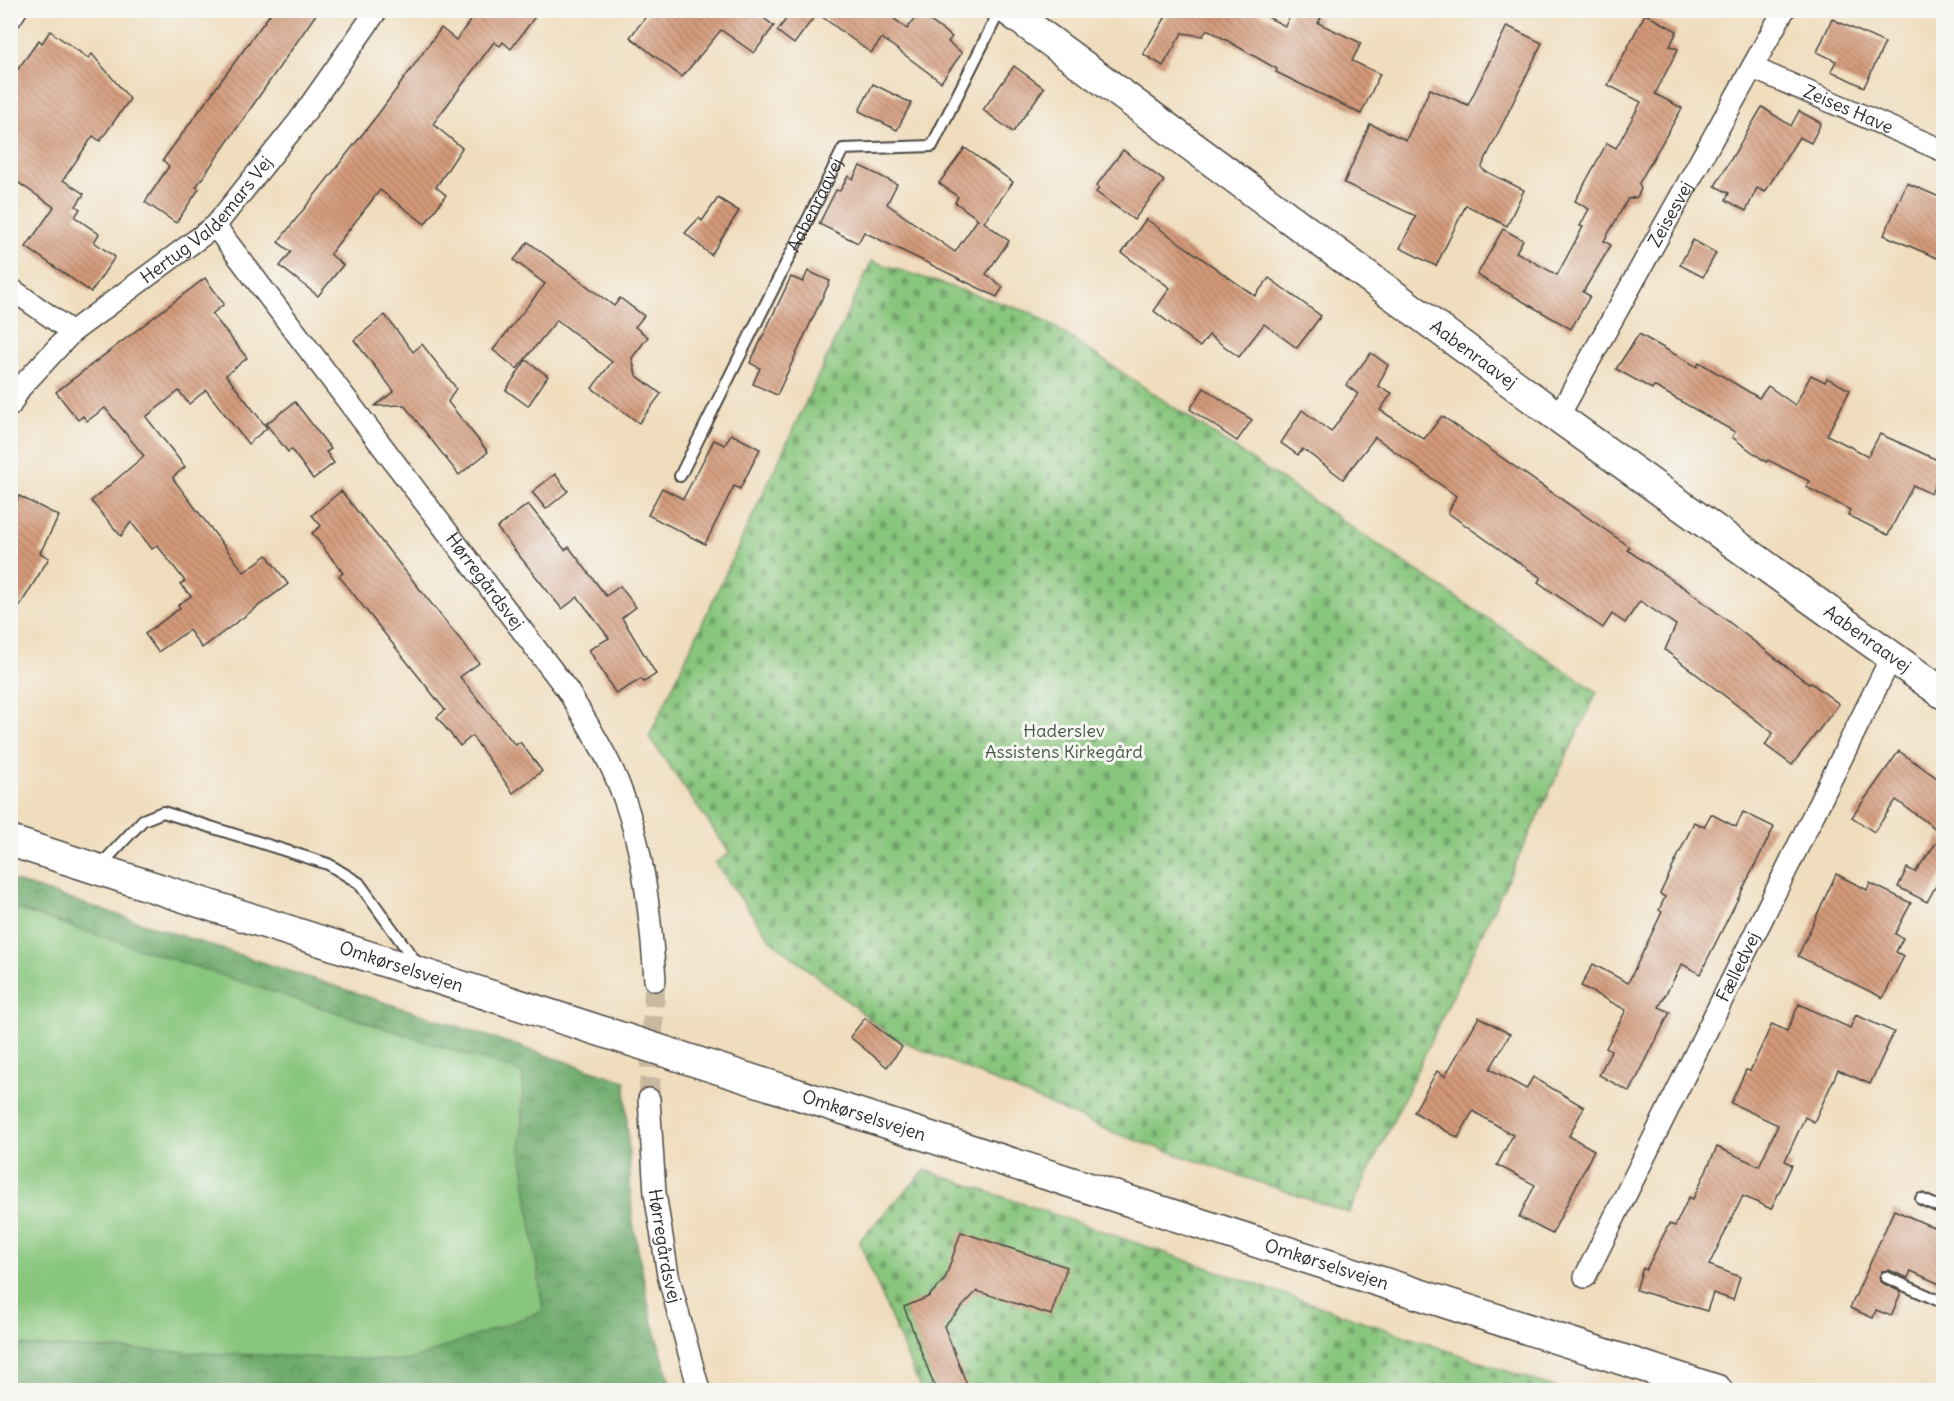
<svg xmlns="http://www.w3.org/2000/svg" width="1954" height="1401" font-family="Delius,sans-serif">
  <defs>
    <pattern id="forest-crowns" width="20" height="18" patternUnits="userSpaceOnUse" patternTransform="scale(1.5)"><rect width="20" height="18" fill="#6eab6c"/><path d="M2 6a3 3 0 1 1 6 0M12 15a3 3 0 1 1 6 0" fill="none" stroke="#5b8b59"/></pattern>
    <pattern id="cemetery-stones" width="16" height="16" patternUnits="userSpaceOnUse" patternTransform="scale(1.5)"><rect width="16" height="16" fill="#88c67d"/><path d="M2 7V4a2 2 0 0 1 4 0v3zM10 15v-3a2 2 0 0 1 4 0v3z" fill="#6fa167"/></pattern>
    <pattern id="building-back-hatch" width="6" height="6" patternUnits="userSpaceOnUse" patternTransform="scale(1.5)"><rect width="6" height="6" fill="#d39979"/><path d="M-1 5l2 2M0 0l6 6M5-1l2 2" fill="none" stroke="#ab7d63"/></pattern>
  </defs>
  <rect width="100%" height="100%" fill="#f6f6f2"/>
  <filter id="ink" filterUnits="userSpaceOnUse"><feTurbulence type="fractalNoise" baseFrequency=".0167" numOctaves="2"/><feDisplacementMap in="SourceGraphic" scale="12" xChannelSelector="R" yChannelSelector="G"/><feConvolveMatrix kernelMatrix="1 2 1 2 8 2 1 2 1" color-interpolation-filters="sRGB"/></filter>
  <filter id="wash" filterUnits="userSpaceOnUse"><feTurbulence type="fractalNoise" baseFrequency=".008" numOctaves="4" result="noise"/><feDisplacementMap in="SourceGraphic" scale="24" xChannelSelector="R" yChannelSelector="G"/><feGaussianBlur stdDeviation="1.35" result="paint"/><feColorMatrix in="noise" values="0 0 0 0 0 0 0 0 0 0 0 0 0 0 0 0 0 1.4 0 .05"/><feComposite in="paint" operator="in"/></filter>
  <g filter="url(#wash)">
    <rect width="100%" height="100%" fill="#f0ddbd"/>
    <path fill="url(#forest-crowns)" stroke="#4c6b4c" stroke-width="1.5" d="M 11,880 L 625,1081 L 632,1218 L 650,1313 L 672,1390 L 89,1390 L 11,1386 L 11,1345 L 407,1361 L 543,1310 L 521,1149 L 523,1073 L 11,907 Z"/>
    <g fill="url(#cemetery-stones)" stroke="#5a7854" stroke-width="1.5">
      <path d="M 872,261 L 1035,314 L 1597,692 L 1349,1213 L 1112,1132 L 891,1036 L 770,939 L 715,863 L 730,853 L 649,737 Z"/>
      <path d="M 925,1170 L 1562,1390 L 921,1390 L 859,1241 Z"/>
    </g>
    <path fill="#88c67d" stroke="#5a7854" stroke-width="1.5" d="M 11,907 L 523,1073 L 521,1149 L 543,1311 L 407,1361 L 11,1345 Z"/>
    <g id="blocks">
      <g fill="url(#building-back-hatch)">
        <path d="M 273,10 L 319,10 L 196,187 L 199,189 L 176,223 L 145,202 L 169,166 L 163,160 Z"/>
        <path d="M 478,10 L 540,10 L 511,49 L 503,42 L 500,46 L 494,42 L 433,124 L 462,148 L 436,187 L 446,195 L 425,224 L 380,190 L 330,254 L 343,265 L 318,296 L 280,266 L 291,252 L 278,242 L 379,113 L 441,28 L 456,40 Z"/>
        <path d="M 651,10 L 753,10 L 774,26 L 754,53 L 721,30 L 682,77 L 630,37 Z"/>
        <path d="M 793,10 L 883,10 L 907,29 L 919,13 L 952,37 L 948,42 L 962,53 L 941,82 L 882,38 L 871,53 L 817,13 L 794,44 L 777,31 Z"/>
        <path d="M 1170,10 L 1254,10 L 1285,26 L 1293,10 L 1305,10 L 1321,18 L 1318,23 L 1361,43 L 1352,61 L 1380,74 L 1361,114 L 1276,72 L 1277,69 L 1207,29 L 1203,36 L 1182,33 L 1163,66 L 1143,54 Z"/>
        <path d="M 1645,14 L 1677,31 L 1670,46 L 1678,49 L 1655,94 L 1682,108 L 1639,183 L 1641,189 L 1637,197 L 1628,199 L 1604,241 L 1611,245 L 1583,292 L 1590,296 L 1571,329 L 1477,275 L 1503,229 L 1523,240 L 1516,252 L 1557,275 L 1583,227 L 1580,226 L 1589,209 L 1575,201 L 1607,143 L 1616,148 L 1641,102 L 1608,85 Z"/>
        <path d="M 1832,19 L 1885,43 L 1864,87 L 1831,71 L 1836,61 L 1817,52 Z"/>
        <path d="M 1507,26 L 1542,43 L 1482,166 L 1483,170 L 1524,190 L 1507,226 L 1466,205 L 1436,266 L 1400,248 L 1416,216 L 1344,183 L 1370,124 L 1406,140 L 1430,89 L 1468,105 Z"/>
        <path d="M 50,31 L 88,58 L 92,54 L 130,99 L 100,141 L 93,136 L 63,180 L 84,194 L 76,206 L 80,209 L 75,217 L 99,234 L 94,242 L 115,257 L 91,292 L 26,247 L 54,207 L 10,177 L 10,80 L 39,40 L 42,43 Z"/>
        <path d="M 1014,66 L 1044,88 L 1013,132 L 983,110 Z"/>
        <path d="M 873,84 L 911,103 L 897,130 L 859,111 Z"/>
        <path d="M 1762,107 L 1791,126 L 1799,111 L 1821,123 L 1811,143 L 1799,137 L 1765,192 L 1757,188 L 1746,211 L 1726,200 L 1729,193 L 1715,186 Z"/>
        <path d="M 965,148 L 1013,182 L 984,222 L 1009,241 L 986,274 L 1003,287 L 997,297 L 864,232 L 858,243 L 819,224 L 836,190 L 840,191 L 848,176 L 853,179 L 860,166 L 897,184 L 887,204 L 955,252 L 978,219 L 955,202 L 958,197 L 939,183 Z"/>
        <path d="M 1123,150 L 1164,181 L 1134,220 L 1096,192 L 1099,188 L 1096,186 Z"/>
        <path d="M 1907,183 L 1944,199 L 1944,261 L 1884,235 Z"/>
        <path d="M 718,198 L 739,211 L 711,255 L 685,233 L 699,218 L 702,221 Z"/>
        <path d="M 1146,219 L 1255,296 L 1269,278 L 1321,316 L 1297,348 L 1264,324 L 1239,357 L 1209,335 L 1200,347 L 1154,311 L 1170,288 L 1122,253 Z"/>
        <path d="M 1693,240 L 1716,253 L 1703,277 L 1680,265 Z"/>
        <path d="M 528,242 L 614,306 L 620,298 L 644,316 L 635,327 L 648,337 L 632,358 L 636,375 L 661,394 L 639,423 L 592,388 L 612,362 L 557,320 L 517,369 L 493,350 L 545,284 L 514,260 Z"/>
        <path d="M 808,271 L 830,281 L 777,395 L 753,384 L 760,368 L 750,363 L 791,277 L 803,282 Z"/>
        <path d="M 205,278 L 224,304 L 212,314 L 247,358 L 226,375 L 267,428 L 248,444 L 206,390 L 189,404 L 179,391 L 146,417 L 185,467 L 173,477 L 174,480 L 244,572 L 267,555 L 288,584 L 202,648 L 189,630 L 158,652 L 145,634 L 180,608 L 178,605 L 191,596 L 180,584 L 185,581 L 157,545 L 152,549 L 131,522 L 121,536 L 91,501 L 144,456 L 105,408 L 87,421 L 83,416 L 78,420 L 56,392 Z"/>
        <path d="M 385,315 L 413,352 L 422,344 L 456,388 L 448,402 L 488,452 L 459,475 L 404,405 L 375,406 L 394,391 L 354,340 Z"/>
        <path d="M 1639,334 L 1697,367 L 1699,362 L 1759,398 L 1768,386 L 1795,405 L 1811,375 L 1825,382 L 1827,378 L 1850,390 L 1827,435 L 1868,456 L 1880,434 L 1944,463 L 1931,494 L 1913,485 L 1888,535 L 1848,515 L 1850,510 L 1806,487 L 1809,481 L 1768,460 L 1766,462 L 1732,437 L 1735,432 L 1654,386 L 1652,389 L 1616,369 Z"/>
        <path d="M 1371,353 L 1388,365 L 1378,386 L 1392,393 L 1380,410 L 1424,439 L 1442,416 L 1630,547 L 1627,550 L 1689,591 L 1809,684 L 1811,683 L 1839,704 L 1792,765 L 1765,745 L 1773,733 L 1665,650 L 1676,625 L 1640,601 L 1625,623 L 1612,614 L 1603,628 L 1538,582 L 1541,578 L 1448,513 L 1456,496 L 1375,437 L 1343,479 L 1303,449 L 1298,455 L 1281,443 L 1302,410 L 1331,432 L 1358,394 L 1346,385 Z"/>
        <path d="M 526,360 L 548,376 L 528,406 L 506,390 Z"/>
        <path d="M 1204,388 L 1252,420 L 1237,441 L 1190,409 Z"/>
        <path d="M 295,402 L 331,449 L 326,452 L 334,463 L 313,479 L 291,449 L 288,452 L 266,424 Z"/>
        <path d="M 731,434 L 760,449 L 740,489 L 734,486 L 705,544 L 648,515 L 662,488 L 683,499 L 714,440 L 725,445 Z"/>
        <path d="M 555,474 L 568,491 L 546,509 L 532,492 Z"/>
        <path d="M 341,491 L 479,663 L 460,677 L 515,745 L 520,742 L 542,771 L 513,793 L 472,736 L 460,746 L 437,717 L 445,710 L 339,576 L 343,573 L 312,533 L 321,526 L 312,515 Z"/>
        <path d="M 19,496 L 59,516 L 40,553 L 49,558 L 10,622 L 10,513 Z"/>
        <path d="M 528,504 L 565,550 L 569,547 L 606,596 L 620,586 L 636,607 L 622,618 L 656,674 L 644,682 L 641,679 L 616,694 L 589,650 L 609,638 L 578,597 L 562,609 L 497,528 Z"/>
        <path d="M 1899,751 L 1944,783 L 1944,871 L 1927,902 L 1898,887 L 1907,868 L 1915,872 L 1943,834 L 1896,800 L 1874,832 L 1852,817 Z"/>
        <path d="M 1743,812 L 1774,827 L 1700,974 L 1682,964 L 1659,1007 L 1670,1012 L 1630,1092 L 1599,1075 L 1611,1051 L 1606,1048 L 1626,1010 L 1581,986 L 1593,964 L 1628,983 L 1662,912 L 1659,910 L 1665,897 L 1660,894 L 1694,822 L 1704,827 L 1711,814 L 1736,827 Z"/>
        <path d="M 1836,874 L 1867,890 L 1870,883 L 1911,903 L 1895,934 L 1903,938 L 1896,952 L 1904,956 L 1883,998 L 1798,956 Z"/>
        <path d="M 1799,1004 L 1850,1028 L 1856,1015 L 1894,1032 L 1870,1084 L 1838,1070 L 1814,1122 L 1805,1117 L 1785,1161 L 1792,1165 L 1771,1209 L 1743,1196 L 1709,1265 L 1740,1277 L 1733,1300 L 1713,1293 L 1707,1311 L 1636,1290 L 1643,1268 L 1646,1270 L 1669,1224 L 1675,1226 L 1689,1197 L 1693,1199 L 1717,1147 L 1759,1166 L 1778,1125 L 1731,1103 L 1746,1070 L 1750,1071 L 1772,1024 L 1787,1031 Z"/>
        <path d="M 1479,1017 L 1510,1034 L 1490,1069 L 1526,1089 L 1533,1077 L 1584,1107 L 1569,1136 L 1594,1150 L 1552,1234 L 1519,1217 L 1535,1185 L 1497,1165 L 1513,1135 L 1473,1111 L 1458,1138 L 1414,1112 L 1437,1071 L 1445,1076 Z"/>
        <path d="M 865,1018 L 902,1047 L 887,1067 L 850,1037 Z"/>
        <path d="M 1894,1210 L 1944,1232 L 1944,1286 L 1911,1271 L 1908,1278 L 1889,1270 L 1882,1271 L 1879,1277 L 1880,1282 L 1901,1292 L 1891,1316 L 1876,1310 L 1873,1318 L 1850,1308 Z"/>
        <path d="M 961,1232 L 1067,1267 L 1051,1315 L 977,1291 L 944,1326 L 969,1390 L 936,1390 L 904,1307 L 928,1297 L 945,1279 Z"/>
      </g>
    </g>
  </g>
  <g filter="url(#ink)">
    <use href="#blocks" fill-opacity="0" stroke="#494641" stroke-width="1.5"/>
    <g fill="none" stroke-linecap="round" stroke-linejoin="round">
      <path stroke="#c9b9a0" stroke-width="21" stroke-dasharray="21 10" stroke-linecap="butt" d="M 649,1099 L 655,980"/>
      <defs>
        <g id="lane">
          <path id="s1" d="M 680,476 L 843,149 L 932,146 L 1000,10"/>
          <path d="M 100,866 L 143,820 L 163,812 L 328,864 L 359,883 L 418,965"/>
          <path d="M 1921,1199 L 1944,1209"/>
          <path d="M 1886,1277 L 1944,1303"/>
        </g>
        <g id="street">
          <path d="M 10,19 L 16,10"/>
          <path id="s2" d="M 1753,68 L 1944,151"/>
          <path id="s3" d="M 215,226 L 568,691 C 583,717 600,743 613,771 C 643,837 650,909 655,980"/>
          <path d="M 10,288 L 72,332"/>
          <path id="s4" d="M 10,406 L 20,388 L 72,332 L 215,226 L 299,121 L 377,10"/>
          <path id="s5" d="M 1558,417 L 1784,10"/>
          <path id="s6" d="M 649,1099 L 655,1193 L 668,1275 L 699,1390"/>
          <path id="s7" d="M 1585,1277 L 1892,656"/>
        </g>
        <g id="secondary">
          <path id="s8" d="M 1008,10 L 1558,417 L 1944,694"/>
          <path id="s9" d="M 10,841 L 1717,1390"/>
        </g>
      </defs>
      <use href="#lane" stroke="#494641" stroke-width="14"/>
      <use href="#street" stroke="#494641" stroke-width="24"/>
      <use href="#secondary" stroke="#494641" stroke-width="33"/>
      <use href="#lane" stroke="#fff" stroke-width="10"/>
      <use href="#street" stroke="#fff" stroke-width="21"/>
      <use href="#secondary" stroke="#fff" stroke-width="30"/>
    </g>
  </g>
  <g text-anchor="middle" stroke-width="6" stroke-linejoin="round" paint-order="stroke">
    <g font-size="18" fill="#2b2b2b" stroke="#f6f6f2">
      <text dy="6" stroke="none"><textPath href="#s2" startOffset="104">Zeises Have</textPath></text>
      <text dy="6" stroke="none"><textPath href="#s1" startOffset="303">Aabenraavej</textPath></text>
      <text dy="6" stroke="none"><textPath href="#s5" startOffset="232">Zeisesvej</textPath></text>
      <text dy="6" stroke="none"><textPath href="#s4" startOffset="273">Hertug Valdemars Vej</textPath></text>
      <text dy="6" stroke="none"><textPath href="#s8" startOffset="579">Aabenraavej</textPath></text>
      <text dy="6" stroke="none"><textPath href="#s3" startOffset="446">Hørregårdsvej</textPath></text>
      <text dy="6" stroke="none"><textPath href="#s8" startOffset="1065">Aabenraavej</textPath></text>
      <text dy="6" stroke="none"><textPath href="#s9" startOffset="411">Omkørselsvejen</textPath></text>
      <text dy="6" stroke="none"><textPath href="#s7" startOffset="346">Fælledvej</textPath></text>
      <text dy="6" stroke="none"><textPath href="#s9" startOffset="897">Omkørselsvejen</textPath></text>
      <text dy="6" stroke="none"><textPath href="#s6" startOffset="148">Hørregårdsvej</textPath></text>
      <text dy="6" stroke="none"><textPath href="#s9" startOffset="1383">Omkørselsvejen</textPath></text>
    </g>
    <g font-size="18" fill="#475a44" stroke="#f6f6f2">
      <text x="1064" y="737">Haderslev<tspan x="1064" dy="21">Assistens Kirkegård</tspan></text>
    </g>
  </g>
  <rect width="1954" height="1401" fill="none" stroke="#f6f6f2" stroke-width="36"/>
</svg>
